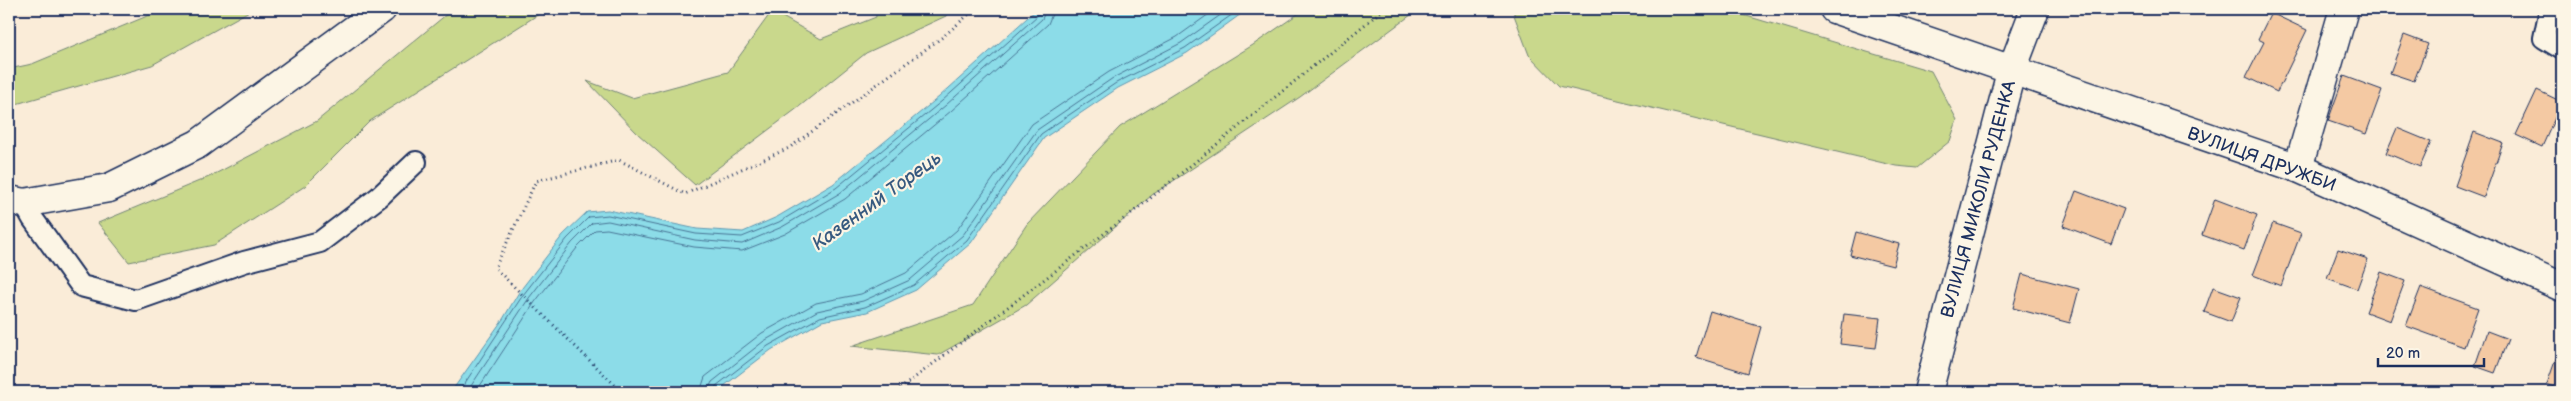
<svg xmlns="http://www.w3.org/2000/svg" width="2571" height="401" font-family="'Balsamiq Sans',sans-serif">
  <rect width="100%" height="100%" fill="#faecd8"/>
  <filter id="ink" filterUnits="userSpaceOnUse"><feTurbulence type="fractalNoise" baseFrequency=".02" numOctaves="2"/><feDisplacementMap in="SourceGraphic" scale="10" xChannelSelector="R" yChannelSelector="G"/><feConvolveMatrix kernelMatrix="1 2 1 2 8 2 1 2 1" color-interpolation-filters="sRGB"/></filter>
  <g filter="url(#ink)">
    <g fill="#c9d88c" stroke="#728475">
      <path d="M 164,9 L 253,9 L 152,65 L 9,106 L 9,69 L 32,64 Z"/>
      <path d="M 453,9 L 547,9 L 370,121 L 305,186 L 214,245 L 129,262 L 98,223 L 209,177 L 317,121 Z"/>
      <path d="M 875,9 L 949,9 L 946,16 L 866,53 L 795,110 L 695,185 L 637,133 L 587,81 L 632,98 L 728,72 L 772,11 L 821,39 L 876,17 Z"/>
      <path d="M 1305,9 L 1419,9 L 1300,97 L 1152,195 L 1026,305 L 938,355 L 851,346 L 973,305 L 1027,224 L 1120,127 L 1253,45 Z"/>
      <path d="M 1514,9 L 1723,9 L 1931,71 L 1957,120 L 1950,141 L 1917,168 L 1896,166 L 1559,86 L 1529,55 L 1514,15 Z"/>
    </g>
    <path fill="#8cdce8" stroke="#5f97b1" d="M 1037,9 L 1248,9 L 1187,53 L 1118,88 L 1044,138 L 971,243 L 916,290 L 867,312 L 822,321 L 771,350 L 716,392 L 451,392 L 503,319 L 519,292 L 563,235 L 587,212 L 608,210 L 697,229 L 743,232 L 777,217 L 833,184 L 939,97 Z"/>
    <g fill="none" stroke-linecap="round" stroke-linejoin="round">
      <g stroke="#487495" stroke-width="1">
        <path d="M 459,392 L 523,295 L 567,239 L 589,217 L 608,215 L 696,234 L 742,237 L 779,222 L 836,188 L 942,101 L 1038,15 L 1040,9"/>
        <path d="M 467,392 L 529,298 L 572,243 L 592,223 L 608,221 L 695,240 L 742,244 L 782,227 L 840,193 L 946,105 L 1042,19 L 1046,9"/>
        <path d="M 476,392 L 535,302 L 577,248 L 595,230 L 607,229 L 694,247 L 742,251 L 785,234 L 845,199 L 951,111 L 1048,24 L 1054,9"/>
        <path d="M 700,392 L 705,377 L 762,333 L 816,303 L 861,294 L 906,273 L 957,230 L 1032,124 L 1109,72 L 1177,37 L 1216,9"/>
        <path d="M 707,392 L 712,382 L 764,341 L 817,311 L 863,301 L 910,280 L 963,235 L 1037,130 L 1113,78 L 1181,43 L 1229,9"/>
        <path d="M 714,392 L 716,386 L 768,346 L 820,317 L 865,307 L 914,285 L 967,240 L 1041,134 L 1116,83 L 1185,48 L 1240,9"/>
      </g>
    </g>
    <g fill="#f4c9a3" stroke="#1b2f5e">
      <path d="M 2271,13 L 2307,30 L 2277,92 L 2246,77 L 2264,42 L 2258,39 Z"/>
      <path d="M 2404,35 L 2428,44 L 2414,81 L 2390,73 Z"/>
      <path d="M 2344,76 L 2382,90 L 2366,134 L 2328,121 Z"/>
      <path d="M 2537,90 L 2562,102 L 2542,147 L 2516,135 Z"/>
      <path d="M 2397,128 L 2431,142 L 2420,167 L 2386,153 Z"/>
      <path d="M 2474,132 L 2503,143 L 2484,197 L 2455,186 Z"/>
      <path d="M 2076,191 L 2124,209 L 2111,244 L 2063,226 Z"/>
      <path d="M 2215,199 L 2257,215 L 2244,250 L 2202,235 Z"/>
      <path d="M 2273,223 L 2301,233 L 2281,286 L 2253,275 Z"/>
      <path d="M 1856,232 L 1899,244 L 1893,266 L 1850,255 Z"/>
      <path d="M 2338,249 L 2368,259 L 2357,289 L 2327,278 Z"/>
      <path d="M 2381,272 L 2405,281 L 2390,321 L 2366,312 Z"/>
      <path d="M 2022,274 L 2079,289 L 2070,323 L 2013,308 Z"/>
      <path d="M 2213,287 L 2241,297 L 2231,322 L 2204,312 Z"/>
      <path d="M 2421,287 L 2478,308 L 2464,347 L 2406,326 Z"/>
      <path d="M 1710,311 L 1761,327 L 1748,373 L 1696,357 Z"/>
      <path d="M 1844,314 L 1880,318 L 1876,348 L 1840,344 Z"/>
      <path d="M 2487,331 L 2508,339 L 2495,373 L 2475,366 Z"/>
      <path d="M 2560,347 L 2562,348 L 2562,390 L 2547,384 Z"/>
    </g>
    <g fill="none" stroke-linecap="round" stroke-linejoin="round">
      <defs>
        <g id="service">
          <path d="M 2550,9 L 2544,38 L 2562,49"/>
          <path d="M 24,203 L 33,219 L 81,286 L 136,300 L 244,262 L 320,242 L 379,197 L 416,162"/>
        </g>
        <path id="minor" d="M 2298,168 L 2344,9"/>
        <g id="tertiary">
          <path d="M 1834,9 L 2298,168 L 2562,287"/>
          <path d="M 9,200 L 24,203 L 109,188 L 198,144 L 382,9"/>
          <path d="M 1928,392 L 2011,72 L 2035,9"/>
        </g>
      </defs>
      <use href="#service" stroke="#1b2f5e" stroke-width="24"/>
      <use href="#minor" stroke="#1b2f5e" stroke-width="31"/>
      <use href="#tertiary" stroke="#1b2f5e" stroke-width="31"/>
      <g stroke="#1b2f5e" stroke-width="3" stroke-dasharray="1 4" stroke-linecap="butt">
        <path d="M 622,392 L 495,268 L 536,181 L 619,160 L 685,194 L 789,148 L 944,36 L 975,9"/>
        <path d="M 896,392 L 1142,205 L 1384,9"/>
      </g>
      <use href="#service" stroke="#fcf5e5" stroke-width="20"/>
      <use href="#minor" stroke="#fcf5e5" stroke-width="28"/>
      <use href="#tertiary" stroke="#fcf5e5" stroke-width="28"/>
    </g>
  </g>
  <g text-anchor="middle" stroke-width="4.5" stroke-linejoin="round" paint-order="stroke">
    <g font-size="18" fill="#1b2f5e" stroke="#fcf5e5">
      <text transform="translate(2262 159) rotate(20)" y="6">ВУЛИЦЯ ДРУЖБИ</text>
      <text transform="translate(1978 199) rotate(-75)" y="6">ВУЛИЦЯ МИКОЛИ РУДЕНКА</text>
    </g>
    <g font-size="19" font-style="italic" fill="#375a80" stroke="#fcf5e5">
      <text transform="translate(876 200) rotate(-36)" y="7">Казенний Торець</text>
    </g>
  </g>
  <rect width="2571" height="401" fill="none" stroke="#fcf5e5" stroke-width="30"/>
  <rect x="15" y="15" width="2541" height="371" fill="none" stroke="#1b2f5e" stroke-width="2" filter="url(#ink)"/>
  <path d="M2378 358v8h106v-8" fill="none" stroke="#1b2f5e" stroke-width="2.5"/>
  <text x="2386" y="358" font-size="15" fill="#1b2f5e" stroke="#fcf5e5" stroke-width="4" paint-order="stroke">20 m</text>
</svg>
